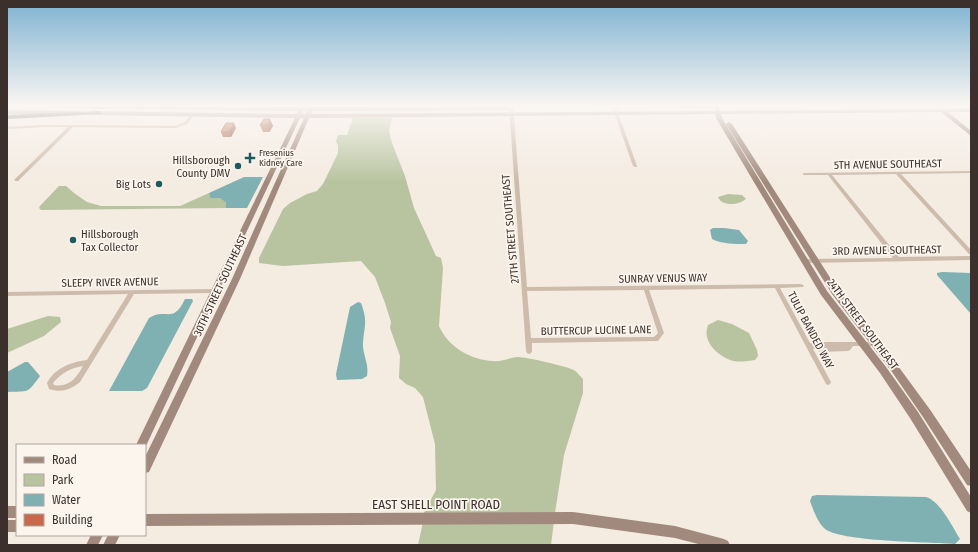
<svg xmlns="http://www.w3.org/2000/svg" width="978" height="552" font-family="'Fira Sans Condensed',sans-serif">
  <rect width="100%" height="100%" fill="#f4ebe1"/>
  <g fill="#b8c4a0">
    <path d="M 353,118 L 392,118 L 389,131 L 392,143 L 405,176 L 414,208 L 436,256 L 441,258 L 443,268 L 439,326 C 448,347 471,360 493,361 C 501,362 509,358 517,357 C 527,357 565,366 574,370 C 577,372 580,376 583,379 L 583,393 L 564,455 L 555,513 L 424,513 L 436,490 L 435,444 L 423,397 L 415,388 L 406,384 L 399,378 L 400,356 L 390,328 L 391,322 L 385,303 L 375,277 L 361,261 L 283,266 L 259,263 L 259,258 L 283,209 L 290,203 L 307,194 L 317,191 L 323,184 L 338,153 L 338,146 L 336,141 L 338,135 L 347,135 Z"/>
    <path d="M 59,186 L 66,186 L 74,193 L 87,202 L 101,206 L 180,206 L 209,193 L 210,198 L 220,198 L 226,203 L 226,208 L 41,210 L 39,208 L 40,206 Z"/>
    <path d="M 728,194 L 742,195 L 746,199 C 739,205 722,207 718,197 Z"/>
    <path d="M 48,316 L 60,317 L 61,322 L 44,336 L 7,353 L 7,329 Z"/>
    <path d="M 718,320 L 732,324 L 749,333 L 757,350 L 758,356 L 755,360 C 747,361 738,363 730,360 C 716,354 702,341 708,325 Z"/>
    <path d="M 554,521 L 551,545 L 418,545 L 423,522 Z"/>
  </g>
  <g fill="#7fb0b2">
    <path d="M 244,177 L 263,177 L 247,208 L 226,208 L 226,203 L 220,198 L 210,198 L 209,193 Z"/>
    <path d="M 713,228 L 724,228 L 739,230 L 748,241 L 746,244 C 735,244 722,244 712,239 L 710,230 Z"/>
    <path d="M 942,272 L 971,273 L 971,314 L 937,275 L 937,273 Z"/>
    <path d="M 185,299 L 192,299 L 193,301 L 147,388 L 142,391 L 109,391 L 149,318 C 166,307 173,325 185,299 Z"/>
    <path d="M 358,302 L 361,303 C 369,324 363,328 363,347 C 364,357 369,365 367,376 L 362,379 L 337,380 L 336,374 L 350,307 Z"/>
    <path d="M 25,362 L 28,362 L 40,376 C 27,394 29,391 7,392 L 7,372 Z"/>
    <path d="M 817,495 L 926,497 C 940,501 952,526 960,539 L 955,544 C 932,542 837,542 824,528 C 817,521 813,509 810,501 L 812,496 Z"/>
  </g>
  <g fill="none" stroke-linecap="round" stroke-linejoin="round">
    <g fill="#cdbbac" fill-rule="evenodd">
      <path d="M 509,105 L 513,105 L 527,287 L 801,284 L 803,285 L 804,286 L 803,287 L 780,288 L 810,343 L 816,343 L 820,342 L 877,342 L 878,344 L 877,346 L 853,346 L 850,350 L 848,351 L 820,352 L 816,349 L 813,349 L 831,382 L 830,384 L 828,385 L 826,384 L 775,288 L 649,290 L 664,333 L 658,341 L 532,343 L 532,351 L 531,353 L 529,354 L 527,353 L 526,351 ZM 644,290 L 658,333 L 654,337 L 531,338 L 527,291 Z"/>
      <path d="M 613,106 L 616,107 L 637,166 L 637,167 L 635,167 L 633,166 L 612,107 Z"/>
      <path d="M 192,113 L 195,114 L 187,124 L 176,128 L 73,127 L 18,181 L 16,181 L 14,180 L 68,127 L 45,127 L 7,129 L 7,127 L 45,125 L 175,126 L 185,122 Z"/>
      <path d="M 971,171 L 971,173 L 901,174 L 971,250 L 971,255 L 969,254 L 896,174 L 832,175 L 899,257 L 971,256 L 971,260 L 804,263 L 801,261 L 804,259 L 893,258 L 828,175 L 803,175 L 803,173 Z"/>
      <path d="M 214,289 L 216,290 L 217,291 L 216,292 L 214,293 L 134,294 L 80,382 C 70,390 61,393 49,389 L 47,383 C 55,368 71,362 87,360 L 128,294 L 7,296 L 7,292 ZM 83,366 C 77,377 69,388 54,385 L 53,383 C 61,373 71,368 83,366 Z"/>
    </g>
    <g fill="#a18a7d" fill-rule="evenodd">
      <path d="M 7,105 L 301,107 L 508,106 L 511,108 L 508,110 L 310,111 L 312,112 L 311,114 L 715,111 L 716,108 L 678,108 L 676,107 L 676,105 L 720,105 L 721,106 L 718,108 L 720,111 L 938,109 L 941,107 L 944,109 L 971,108 L 971,112 L 948,112 L 971,131 L 971,136 L 941,112 L 721,114 L 722,118 L 827,291 L 886,367 L 918,412 L 971,497 L 971,513 L 967,511 L 910,418 L 880,373 L 821,295 L 716,118 L 715,114 L 309,118 L 240,279 L 149,472 L 145,473 L 145,457 L 232,279 L 304,118 L 300,118 L 145,448 L 145,445 L 136,445 L 295,118 L 92,115 L 89,113 L 92,111 L 296,114 L 299,111 L 7,107 ZM 301,111 L 308,111 L 305,114 L 302,114 L 303,112 Z"/>
      <path d="M 863,105 L 886,105 C 881,108 868,108 863,105 Z"/>
      <path d="M 7,110 L 78,111 L 81,113 L 78,115 L 7,114 Z"/>
      <path d="M 729,122 L 732,124 L 838,290 L 898,366 L 931,411 L 971,471 L 971,486 L 967,485 L 923,417 L 892,372 L 832,294 L 726,124 Z"/>
      <rect x="7" y="506" width="10" height="12"/>
      <path d="M 573,512 L 675,526 L 724,539 L 728,541 L 730,545 L 702,545 L 675,538 L 573,524 L 145,526 L 145,514 Z"/>
      <rect x="7" y="520" width="10" height="12"/>
      <path d="M 91,535 L 103,535 L 98,545 L 86,545 Z"/>
      <path d="M 108,535 L 120,535 L 115,545 L 103,545 Z"/>
    </g>
    <g fill="#5c4a42" fill-rule="evenodd">
      <path d="M 75,105 L 103,105 L 106,107 L 103,109 L 78,107 Z"/>
      <path d="M 99,111 L 101,112 L 101,114 L 7,119 L 7,115 Z"/>
    </g>
  </g>
  <g fill="#ac5a40">
    <path d="M 270,119 L 273,126 L 269,132 L 263,132 L 260,125 Z"/>
    <path d="M 236,128 L 231,137 L 223,137 L 221,132 Z"/>
  </g>
  <g fill="#8c4a34">
    <path d="M 270,119 L 273,126 L 269,132 L 267,125 Z"/>
    <path d="M 234,123 L 236,128 L 231,137 L 229,132 Z"/>
  </g>
  <g fill="#c8694b" stroke="#8c4a34">
    <path d="M 264,119 L 270,119 L 267,125 L 260,125 Z"/>
    <path d="M 226,123 L 234,123 L 229,132 L 221,132 Z"/>
  </g>
  <linearGradient id="sky" x2="0" y2="1"><stop stop-color="#7eb2d2"/><stop offset="0.58" stop-color="#faf6f2"/><stop offset="1" stop-color="#faf6f2" stop-opacity="0"/></linearGradient>
  <rect width="978" height="182" fill="url(#sky)"/>
  <g fill="#1f5a5e" stroke="#fbf5ee" stroke-width="1.5">
    <path d="M248 152h4v4h4v4h-4v4h-4v-4h-4v-4h4z"/>
    <circle cx="238" cy="166" r="4"/>
    <circle cx="159" cy="184" r="4"/>
    <circle cx="73" cy="240" r="4"/>
  </g>
  <g text-anchor="middle" stroke-width="3.5" stroke-linejoin="round" paint-order="stroke">
    <g font-size="9" fill="#3b302b" stroke="#fbf5ee" text-anchor="start">
      <text x="259" y="156">Fresenius<tspan x="259" dy="10">Kidney Care</tspan></text>
    </g>
    <g font-size="11" fill="#3b302b" stroke="#fbf5ee" text-anchor="end">
      <text x="230" y="164">Hillsborough<tspan x="230" dy="13">County DMV</tspan></text>
      <text x="151" y="188">Big Lots</text>
      <text x="81" y="238" text-anchor="start">Hillsborough<tspan x="81" dy="13">Tax Collector</tspan></text>
    </g>
    <g font-size="11" fill="#3b302b" stroke="#fbf5ee">
      <text transform="translate(888 164) rotate(-1)" y="4">5TH AVENUE SOUTHEAST</text>
      <text transform="translate(510 229) rotate(-95)" y="4">27TH STREET SOUTHEAST</text>
      <text transform="translate(887 250) rotate(-1)" y="4">3RD AVENUE SOUTHEAST</text>
      <text transform="translate(663 278) rotate(-1)" y="4">SUNRAY VENUS WAY</text>
      <text transform="translate(110 282) rotate(-1)" y="4">SLEEPY RIVER AVENUE</text>
      <text transform="translate(220 285) rotate(-65)" y="4">30TH STREET SOUTHEAST</text>
      <text transform="translate(863 324) rotate(53)" y="4">24TH STREET SOUTHEAST</text>
      <text transform="translate(596 330) rotate(-1)" y="4">BUTTERCUP LUCINE LANE</text>
      <text transform="translate(811 330) rotate(62)" y="4">TULIP BANDED WAY</text>
    </g>
    <g font-size="13" fill="#3b302b" stroke="#fbf5ee">
      <text x="436" y="509">EAST SHELL POINT ROAD</text>
    </g>
  </g>
  <rect width="978" height="552" fill="none" stroke="#3b302b" stroke-width="16"/>
  <rect x="16" y="444" width="130" height="92" fill="#fbf5ee" stroke="#aea6a0"/>
  <rect x="24" y="457" width="20" height="6" fill="#a18a7d" stroke="#aea6a0"/>
  <text x="52" y="464" font-size="12" fill="#3b302b">Road</text>
  <rect x="24" y="474" width="20" height="12" fill="#b8c4a0" stroke="#aea6a0"/>
  <text x="52" y="484" font-size="12" fill="#3b302b">Park</text>
  <rect x="24" y="494" width="20" height="12" fill="#7fb0b2" stroke="#aea6a0"/>
  <text x="52" y="504" font-size="12" fill="#3b302b">Water</text>
  <rect x="24" y="514" width="20" height="12" fill="#c8694b" stroke="#aea6a0"/>
  <text x="52" y="524" font-size="12" fill="#3b302b">Building</text>
</svg>
